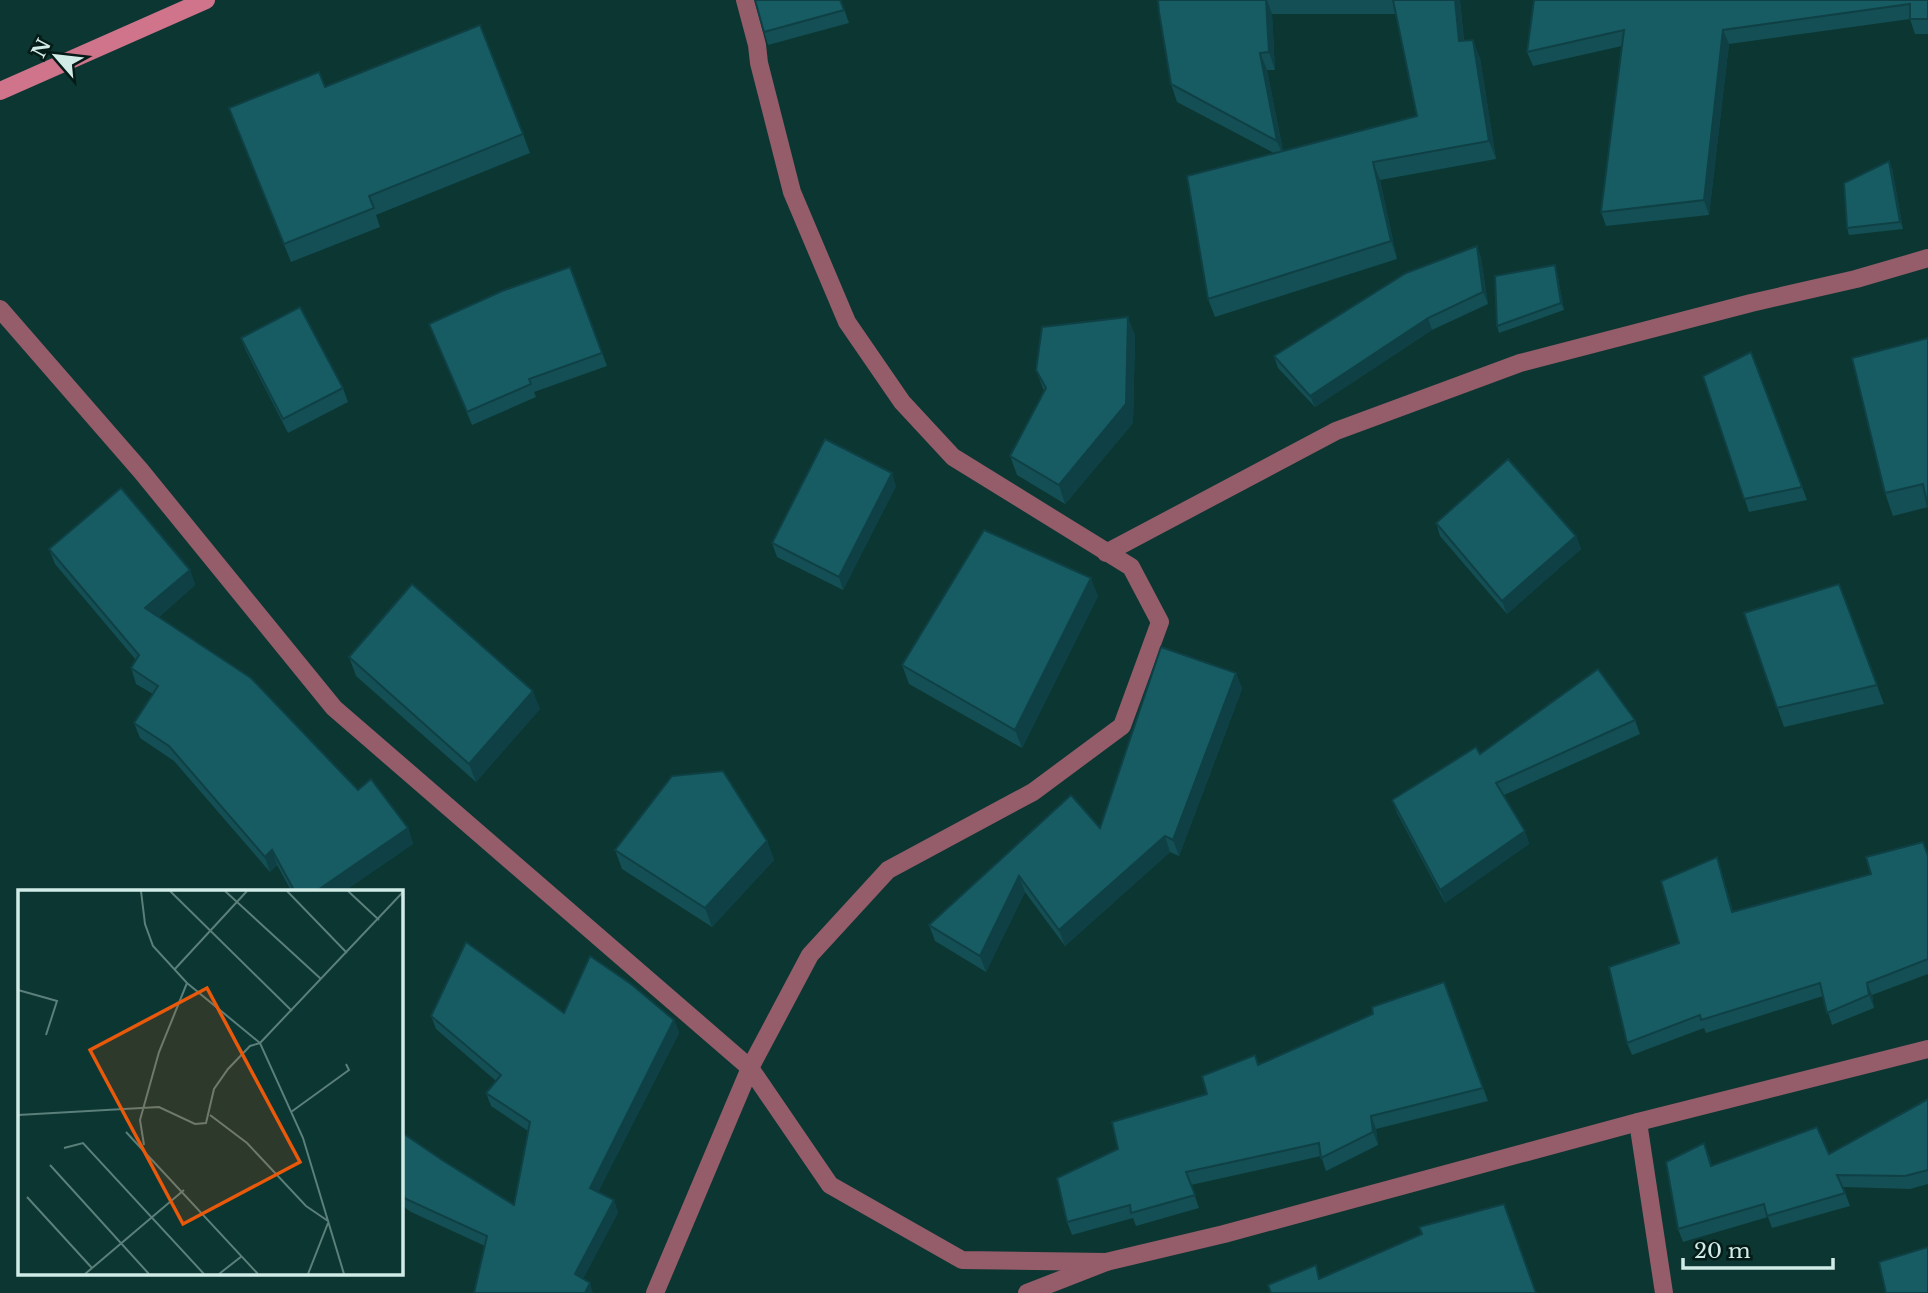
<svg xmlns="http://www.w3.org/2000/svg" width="1928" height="1293" font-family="'Libre Baskerville',serif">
  <rect width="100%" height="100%" fill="#0c3631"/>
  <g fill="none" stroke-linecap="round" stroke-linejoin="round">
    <g stroke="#955c6a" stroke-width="18">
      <path d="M 0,309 L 141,471 L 334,708 L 750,1068 L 830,1185 L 962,1260 L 1106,1262"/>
      <path d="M 1106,553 L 1336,431 L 1520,363 L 1751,303 L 1856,279 L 1928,258"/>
      <path d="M 1638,1122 L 1664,1293"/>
      <path d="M 655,1293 L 750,1068 L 810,955 L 888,870 L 1033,792 L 1122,726 L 1160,622 L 1131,567 L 953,457 L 902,402 L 847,322 L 792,192 L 759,63 L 757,45 L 745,0"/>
      <path d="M 1027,1293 L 1106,1262 L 1224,1234 L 1638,1122 L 1928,1049"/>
    </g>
    <path stroke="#cf748b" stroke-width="18" d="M 0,91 L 206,0"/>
  </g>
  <g fill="#134f54" fill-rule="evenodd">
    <path d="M 841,0 L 849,23 L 768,45 L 764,32 Z"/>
    <path d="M 1158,0 L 1460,0 L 1464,41 L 1480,58 L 1496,159 L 1380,180 L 1397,259 L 1215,317 L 1208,299 L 1274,153 L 1177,102 L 1171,84 ZM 1272,14 L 1396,14 L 1417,116 L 1283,151 L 1267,70 L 1275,70 Z"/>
    <path d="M 1534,0 L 1928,0 L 1928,34 L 1915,34 L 1910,19 L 1729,44 L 1709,215 L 1606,226 L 1601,212 L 1622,46 L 1533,66 L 1527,52 Z"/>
    <path d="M 325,87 L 523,134 L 530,153 L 376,215 L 380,227 L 291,262 L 229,108 Z"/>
    <path d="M 1892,168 L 1903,229 L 1849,235 L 1847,228 Z"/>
    <path d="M 1477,246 L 1481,258 L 1488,304 L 1432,330 L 1315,407 L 1278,368 L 1274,356 Z"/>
    <path d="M 570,267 L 607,366 L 534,392 L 536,397 L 472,425 L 429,324 Z"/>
    <path d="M 1557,272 L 1564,310 L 1499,333 L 1497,326 Z"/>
    <path d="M 1135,335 L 1133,423 L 1065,504 L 1017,475 L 1010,456 L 1044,391 L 1036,370 Z"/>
    <path d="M 241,338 L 343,388 L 348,402 L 288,433 L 246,351 Z"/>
    <path d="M 1928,338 L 1928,507 L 1893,516 L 1885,493 Z"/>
    <path d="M 1751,352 L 1807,500 L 1749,512 L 1703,376 Z"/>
    <path d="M 896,486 L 843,590 L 777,557 L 772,543 Z"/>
    <path d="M 1436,523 L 1576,536 L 1581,549 L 1507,614 L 1440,536 Z"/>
    <path d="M 49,549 L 190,570 L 195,585 L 159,617 L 358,790 L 408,828 L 413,844 L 343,892 L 292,892 L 277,865 L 270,872 L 174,761 L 140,738 L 134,723 L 153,694 L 136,684 L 131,668 L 136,660 L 55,564 Z"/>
    <path d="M 1839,584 L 1884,704 L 1784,727 L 1744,613 Z"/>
    <path d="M 1098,596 L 1022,748 L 909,684 L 902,665 Z"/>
    <path d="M 349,657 L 540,709 L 476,782 L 356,676 Z"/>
    <path d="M 1236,673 L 1242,689 L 1179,856 L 1170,852 L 1065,946 L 1025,892 L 986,972 L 935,941 L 929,925 L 1100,828 Z"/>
    <path d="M 1635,720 L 1640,734 L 1504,795 L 1525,831 L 1529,844 L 1445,903 L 1397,813 L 1392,800 L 1480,754 Z"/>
    <path d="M 767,841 L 774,860 L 712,927 L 622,869 L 615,850 Z"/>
    <path d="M 1928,856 L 1928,974 L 1872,995 L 1874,1008 L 1832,1025 L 1823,996 L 1706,1033 L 1704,1028 L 1632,1055 L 1627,1043 L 1679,943 L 1721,870 L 1733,911 L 1871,874 Z"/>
    <path d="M 1444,982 L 1488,1101 L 1376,1129 L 1378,1145 L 1326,1171 L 1321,1156 L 1191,1185 L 1199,1208 L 1136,1226 L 1133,1218 L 1072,1235 L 1067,1222 L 1207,1094 L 1255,1055 L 1259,1064 Z"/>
    <path d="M 564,1013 L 674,1020 L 679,1033 L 598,1192 L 614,1200 L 618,1213 L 485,1246 L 411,1212 L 401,1205 L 401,1132 L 442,1160 L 514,1205 L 528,1131 L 491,1106 L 486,1093 L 496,1081 L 436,1029 L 431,1016 Z"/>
    <path d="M 1928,1099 L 1928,1184 L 1910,1189 L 1843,1187 L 1850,1206 L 1772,1228 L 1768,1217 L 1683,1242 L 1678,1229 L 1709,1155 L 1712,1166 L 1829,1154 Z"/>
  </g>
  <g fill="#0f4045">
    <path d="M 1266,0 L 1267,0 L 1272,14 L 1275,70 L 1269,52 Z"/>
    <path d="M 1455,0 L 1460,0 L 1465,59 L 1459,41 Z"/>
    <path d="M 1723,30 L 1729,44 L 1709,215 L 1704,200 Z"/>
    <path d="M 1473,40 L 1480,58 L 1496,159 L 1489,141 Z"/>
    <path d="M 1260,53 L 1267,70 L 1284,158 L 1277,141 Z"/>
    <path d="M 1889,161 L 1892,168 L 1903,229 L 1900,222 Z"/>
    <path d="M 1373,162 L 1380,180 L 1397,259 L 1391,241 Z"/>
    <path d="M 1477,246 L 1481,258 L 1488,304 L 1483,292 Z"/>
    <path d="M 1555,265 L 1557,272 L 1564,310 L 1561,303 Z"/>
    <path d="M 1128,317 L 1135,335 L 1133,423 L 1065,504 L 1059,485 Z"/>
    <path d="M 1428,318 L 1432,330 L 1315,407 L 1310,396 Z"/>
    <path d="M 892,473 L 896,486 L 843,590 L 839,577 Z"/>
    <path d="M 1576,536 L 1581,549 L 1507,614 L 1502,601 Z"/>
    <path d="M 190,570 L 195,585 L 151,624 L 145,608 Z"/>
    <path d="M 1091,578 L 1098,596 L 1022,748 L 1015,730 Z"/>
    <path d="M 1236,673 L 1242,689 L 1179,856 L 1173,840 Z"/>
    <path d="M 533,691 L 540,709 L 476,782 L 469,764 Z"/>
    <path d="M 408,828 L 413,844 L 343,892 L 315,892 Z"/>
    <path d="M 1525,831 L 1529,844 L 1445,903 L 1440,890 Z"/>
    <path d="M 1165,836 L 1170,852 L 1065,946 L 1059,930 Z"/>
    <path d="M 767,841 L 774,860 L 712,927 L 705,908 Z"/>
    <path d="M 272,850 L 277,865 L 270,872 L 265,857 Z"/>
    <path d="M 1717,857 L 1721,870 L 1737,924 L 1732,912 Z"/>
    <path d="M 1019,876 L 1025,892 L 986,972 L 980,956 Z"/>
    <path d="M 1867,983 L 1872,995 L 1874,1008 L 1869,995 Z"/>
    <path d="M 674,1020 L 679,1033 L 594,1200 L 590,1188 Z"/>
    <path d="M 1371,1116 L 1376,1129 L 1378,1145 L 1373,1132 Z"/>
    <path d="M 614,1200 L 618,1213 L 579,1287 L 575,1274 Z"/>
    <path d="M 590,1283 L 593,1293 L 585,1293 Z"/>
  </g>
  <g fill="#165c62" stroke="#0f4045" stroke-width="2">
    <path d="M 755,0 L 840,0 L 844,10 L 764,32 Z"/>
    <path d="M 1158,0 L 1266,0 L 1269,52 L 1260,53 L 1277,141 L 1171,84 L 1159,12 Z"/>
    <path d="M 1393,0 L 1455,0 L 1459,41 L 1473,40 L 1489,141 L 1373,162 L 1391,241 L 1208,299 L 1187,176 L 1417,116 Z"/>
    <path d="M 1534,0 L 1928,0 L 1928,19 L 1910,19 L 1910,4 L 1723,30 L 1704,200 L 1601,212 L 1624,30 L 1527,52 Z"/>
    <path d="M 480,25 L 523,134 L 369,196 L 374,208 L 284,244 L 229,108 L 319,72 L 325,87 Z"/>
    <path d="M 1889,161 L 1900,222 L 1847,228 L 1844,183 Z"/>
    <path d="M 1477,246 L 1483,292 L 1428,318 L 1310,396 L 1274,356 L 1406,273 Z"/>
    <path d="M 1555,265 L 1561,303 L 1497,326 L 1495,276 Z"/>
    <path d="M 570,267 L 602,353 L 529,379 L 531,384 L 467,412 L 429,324 L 502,291 Z"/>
    <path d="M 300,307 L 343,388 L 283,419 L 241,338 Z"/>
    <path d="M 1128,317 L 1126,404 L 1059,485 L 1010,456 L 1046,388 L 1036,370 L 1042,327 Z"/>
    <path d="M 1928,338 L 1928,508 L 1923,484 L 1885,493 L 1852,358 Z"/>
    <path d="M 1751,352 L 1802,487 L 1744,499 L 1703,376 Z"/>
    <path d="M 825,439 L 892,473 L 839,577 L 772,543 Z"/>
    <path d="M 1508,459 L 1576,536 L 1502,601 L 1436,523 Z"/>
    <path d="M 121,488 L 190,570 L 145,608 L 251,678 L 358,790 L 371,779 L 408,828 L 315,892 L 295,892 L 272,850 L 265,857 L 169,746 L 134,723 L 158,686 L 131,668 L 139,655 L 49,549 Z"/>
    <path d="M 984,530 L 1091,578 L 1015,730 L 902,665 Z"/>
    <path d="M 412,584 L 533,691 L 469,764 L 349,657 Z"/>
    <path d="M 1839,584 L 1877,685 L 1777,708 L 1744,613 Z"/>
    <path d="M 1161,647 L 1236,673 L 1173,840 L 1165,836 L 1059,930 L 1019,876 L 980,956 L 929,925 L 1071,795 L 1100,828 Z"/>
    <path d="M 1598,669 L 1635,720 L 1496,783 L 1525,831 L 1440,890 L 1392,800 L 1476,747 L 1480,754 Z"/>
    <path d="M 723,771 L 767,841 L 705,908 L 615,850 L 672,776 Z"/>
    <path d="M 1923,842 L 1928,856 L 1928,959 L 1867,983 L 1869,995 L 1827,1013 L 1820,983 L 1701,1020 L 1700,1015 L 1627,1043 L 1609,967 L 1679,943 L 1661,881 L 1717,857 L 1732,912 L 1871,874 L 1866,857 Z"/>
    <path d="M 466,942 L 564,1013 L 590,956 L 631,984 L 674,1020 L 590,1188 L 614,1200 L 575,1274 L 590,1283 L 585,1293 L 474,1293 L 487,1236 L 406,1199 L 401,1195 L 401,1132 L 442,1160 L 514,1205 L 530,1122 L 486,1093 L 501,1075 L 431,1016 Z"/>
    <path d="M 1444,982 L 1483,1088 L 1371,1116 L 1373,1132 L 1321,1158 L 1319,1143 L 1186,1172 L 1195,1195 L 1131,1213 L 1130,1205 L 1067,1222 L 1057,1178 L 1118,1149 L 1112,1122 L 1207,1094 L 1202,1076 L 1255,1055 L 1258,1065 L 1373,1014 L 1372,1007 Z"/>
    <path d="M 1928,1099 L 1928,1170 L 1905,1176 L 1837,1175 L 1845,1193 L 1767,1216 L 1764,1204 L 1678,1229 L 1666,1162 L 1704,1143 L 1711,1166 L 1817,1127 L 1829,1154 Z"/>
    <path d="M 1504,1204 L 1536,1293 L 1271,1293 L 1268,1285 L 1316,1265 L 1319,1279 L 1422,1234 L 1419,1227 Z"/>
    <path d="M 1928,1247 L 1928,1293 L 1886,1293 L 1879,1262 Z"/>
  </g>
  <g transform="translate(18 890)">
    <rect width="385" height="385" fill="#0c3631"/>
    <path fill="none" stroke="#5b7f7a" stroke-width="2" d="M 123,1 L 127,34 L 135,56 L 169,93 L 242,153 L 285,248 L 326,384M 152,1 L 274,121M 207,1 L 303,89M 269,1 L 329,63M 330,1 L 361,30M 156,80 L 229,1M 0,100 L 39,111 L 28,145M 273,222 L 331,180 L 328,174M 0,225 L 141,217 L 177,234 L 188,233 L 196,199 L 210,179 L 232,156 L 242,153 L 385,2M 192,225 L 229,253 L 288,316 L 310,331M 108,242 L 240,384M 126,255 L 122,230 L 141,162 L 169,93M 46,258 L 65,253 L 186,384M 32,275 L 131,384M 9,307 L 74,378M 67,384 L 166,300M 201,384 L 224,366M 290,384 L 310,333"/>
    <path fill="#e8590c" fill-opacity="0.15" stroke="#e8590c" stroke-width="3.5" d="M 189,98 L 282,272 L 165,334 L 72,160 Z"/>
    <rect width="385" height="385" fill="none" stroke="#d1ece7" stroke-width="3.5"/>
  </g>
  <g transform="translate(56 56) rotate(298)" stroke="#051b18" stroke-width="5" paint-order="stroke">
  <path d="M0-5L12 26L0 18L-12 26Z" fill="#d1ece7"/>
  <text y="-10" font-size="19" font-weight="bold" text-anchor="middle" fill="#d1ece7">N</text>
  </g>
  <path d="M1683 1258v10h150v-10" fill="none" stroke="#d1ece7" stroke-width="3.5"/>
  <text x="1694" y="1258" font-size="21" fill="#d1ece7" stroke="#051b18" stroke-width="5" paint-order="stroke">20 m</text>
</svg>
